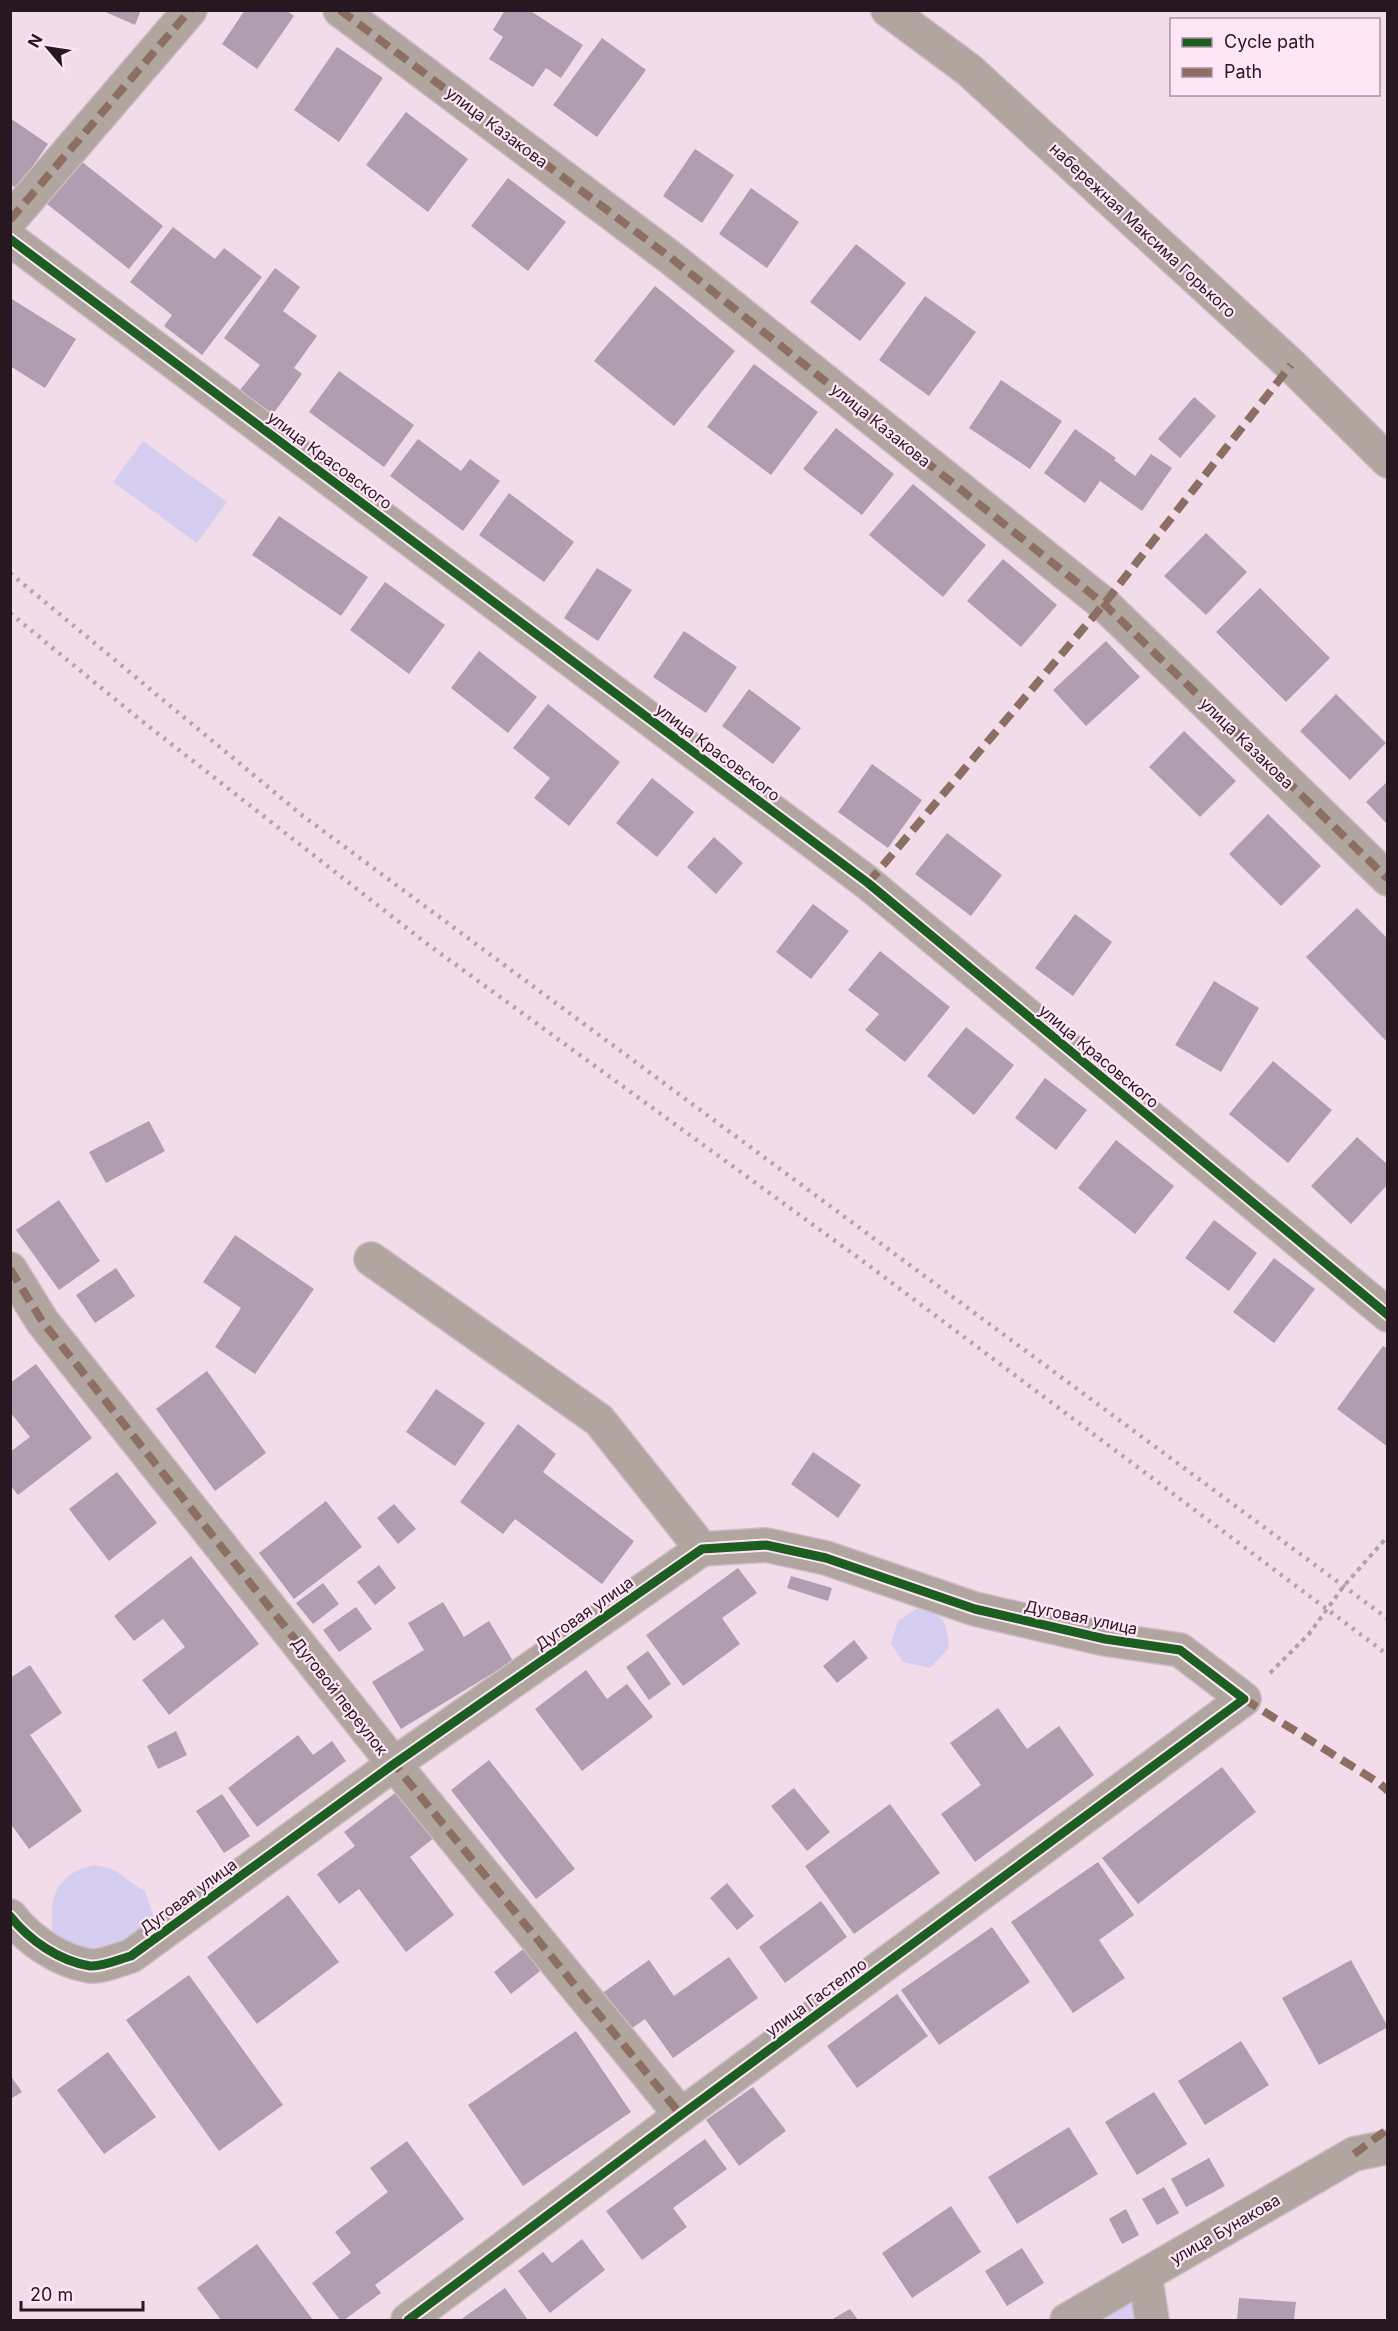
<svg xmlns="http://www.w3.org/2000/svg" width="1398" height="2331" font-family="Inter,sans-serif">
  <rect width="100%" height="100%" fill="#f3dcea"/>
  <g fill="#d5cef1">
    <path d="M 143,441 L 227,502 L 197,543 L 113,482 Z"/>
    <path d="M 916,1609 C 945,1614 946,1620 949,1648 L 930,1668 L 903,1662 L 891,1643 L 898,1621 Z"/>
    <path d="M 94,1865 C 121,1868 123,1879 145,1891 L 157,1927 L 110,1979 L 52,1939 C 53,1929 51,1920 52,1910 C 53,1884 70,1870 94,1865 Z"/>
    <path d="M 1137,2292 L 1141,2320 L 1093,2320 Z"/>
  </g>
  <g fill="#b09daf">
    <path d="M 101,10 L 141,10 L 135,25 Z"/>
    <path d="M 245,10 L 286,10 L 294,16 L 257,69 L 222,44 Z"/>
    <path d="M 505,10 L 529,10 L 583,45 L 561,78 L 546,68 L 533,87 L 489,59 L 503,37 L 493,30 Z"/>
    <path d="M 602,38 L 646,70 L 597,137 L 553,105 Z"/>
    <path d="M 337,47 L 383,78 L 339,142 L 294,110 Z"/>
    <path d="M 406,112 L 468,159 L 428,212 L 366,165 Z"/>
    <path d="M 10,118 L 48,144 L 17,189 L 10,184 Z"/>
    <path d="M 695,149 L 734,175 L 702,223 L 663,196 Z"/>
    <path d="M 81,161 L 163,226 L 129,269 L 47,204 Z"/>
    <path d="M 508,178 L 566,222 L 528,271 L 471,226 Z"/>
    <path d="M 751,188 L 799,222 L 767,268 L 719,234 Z"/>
    <path d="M 173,227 L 215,259 L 224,248 L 262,277 L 202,355 L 164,326 L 172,315 L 130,282 Z"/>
    <path d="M 856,244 L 906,283 L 860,341 L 810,302 Z"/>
    <path d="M 275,268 L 300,287 L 283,311 L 317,336 L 294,368 L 302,374 L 273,414 L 240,390 L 260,365 L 224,338 Z"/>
    <path d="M 655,286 L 735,351 L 674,426 L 594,361 Z"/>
    <path d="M 925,296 L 976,332 L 929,396 L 879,360 Z"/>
    <path d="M 10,298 L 76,339 L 45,388 L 10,366 Z"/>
    <path d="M 754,364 L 818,412 L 771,475 L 707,427 Z"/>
    <path d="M 339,371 L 414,425 L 384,467 L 309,412 Z"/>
    <path d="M 1001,380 L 1062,421 L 1030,469 L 969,428 Z"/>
    <path d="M 1194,397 L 1216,416 L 1180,458 L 1158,439 Z"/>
    <path d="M 836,428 L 894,474 L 862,515 L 803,469 Z"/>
    <path d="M 1075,429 L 1116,458 L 1114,460 L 1135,476 L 1151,454 L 1172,468 L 1142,511 L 1100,481 L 1085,503 L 1044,473 Z"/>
    <path d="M 418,439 L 461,471 L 470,459 L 500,481 L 463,531 L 390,476 Z"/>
    <path d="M 913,484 L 986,545 L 943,597 L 869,535 Z"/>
    <path d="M 509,493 L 574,542 L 544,582 L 479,535 Z"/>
    <path d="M 279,516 L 368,577 L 341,616 L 252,555 Z"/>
    <path d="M 1206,533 L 1247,572 L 1206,615 L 1164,576 Z"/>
    <path d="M 1003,559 L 1057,605 L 1021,647 L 967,601 Z"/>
    <path d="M 597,568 L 632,590 L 598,641 L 564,618 Z"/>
    <path d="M 385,582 L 445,625 L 409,674 L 350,630 Z"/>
    <path d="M 1260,588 L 1330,658 L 1286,702 L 1216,632 Z"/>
    <path d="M 684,631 L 737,667 L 706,713 L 653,677 Z"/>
    <path d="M 1106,641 L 1140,677 L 1086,726 L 1053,690 Z"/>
    <path d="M 479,651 L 537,697 L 508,733 L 451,688 Z"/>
    <path d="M 749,689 L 801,728 L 773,764 L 722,726 Z"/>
    <path d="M 1336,694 L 1386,743 L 1350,780 L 1300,731 Z"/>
    <path d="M 548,704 L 620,762 L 569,826 L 534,798 L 550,778 L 513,748 Z"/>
    <path d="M 1184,731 L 1236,781 L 1200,817 L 1149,767 Z"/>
    <path d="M 872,764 L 922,800 L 888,848 L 838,812 Z"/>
    <path d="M 652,778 L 694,812 L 657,857 L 616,823 Z"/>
    <path d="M 1388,781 L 1388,825 L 1366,802 Z"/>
    <path d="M 1268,814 L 1321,866 L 1281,906 L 1229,854 Z"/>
    <path d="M 947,833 L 1002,875 L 971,916 L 915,874 Z"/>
    <path d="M 714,837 L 743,863 L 716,894 L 687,867 Z"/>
    <path d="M 813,904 L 849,931 L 811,979 L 776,952 Z"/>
    <path d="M 1357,908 L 1388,939 L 1388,1043 L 1306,957 Z"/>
    <path d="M 1075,914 L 1112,942 L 1073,996 L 1035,968 Z"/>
    <path d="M 880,951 L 950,1007 L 905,1062 L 865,1030 L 879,1014 L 848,990 Z"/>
    <path d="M 1214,981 L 1259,1008 L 1221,1072 L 1175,1045 Z"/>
    <path d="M 966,1027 L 1014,1065 L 974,1115 L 927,1076 Z"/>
    <path d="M 1273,1061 L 1332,1110 L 1288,1163 L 1229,1114 Z"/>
    <path d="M 1045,1078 L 1087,1110 L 1056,1150 L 1015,1118 Z"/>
    <path d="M 149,1121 L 165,1151 L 106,1183 L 89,1152 Z"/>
    <path d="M 1357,1137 L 1388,1165 L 1388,1184 L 1351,1224 L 1311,1186 Z"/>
    <path d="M 1116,1140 L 1174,1186 L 1135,1234 L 1078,1188 Z"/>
    <path d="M 59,1200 L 100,1261 L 59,1290 L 16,1230 Z"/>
    <path d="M 1214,1220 L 1257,1253 L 1229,1291 L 1185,1258 Z"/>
    <path d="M 235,1235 L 314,1289 L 255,1374 L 215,1347 L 241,1308 L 203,1282 Z"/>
    <path d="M 1274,1258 L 1315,1289 L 1274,1343 L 1233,1312 Z"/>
    <path d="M 116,1268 L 135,1296 L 95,1323 L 76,1295 Z"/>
    <path d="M 1383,1346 L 1388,1349 L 1388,1447 L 1337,1409 Z"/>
    <path d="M 36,1364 L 92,1438 L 18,1495 L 10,1485 L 10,1452 L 30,1437 L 10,1412 L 10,1383 Z"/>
    <path d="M 207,1371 L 266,1453 L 215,1491 L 156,1409 Z"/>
    <path d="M 436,1389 L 485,1423 L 455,1466 L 406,1432 Z"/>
    <path d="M 518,1424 L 556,1454 L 543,1472 L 634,1541 L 602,1584 L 515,1519 L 503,1534 L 460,1502 Z"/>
    <path d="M 813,1452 L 861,1485 L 838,1518 L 791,1484 Z"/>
    <path d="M 117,1472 L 157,1523 L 109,1561 L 69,1509 Z"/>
    <path d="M 326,1501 L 362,1547 L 294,1599 L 259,1553 Z"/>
    <path d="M 394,1504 L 416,1529 L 398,1544 L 377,1518 Z"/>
    <path d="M 191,1556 L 259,1644 L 169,1715 L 142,1680 L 185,1647 L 163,1619 L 134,1641 L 114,1616 Z"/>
    <path d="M 379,1565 L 396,1588 L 375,1605 L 357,1582 Z"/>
    <path d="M 738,1568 L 757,1593 L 722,1618 L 740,1644 L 683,1686 L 646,1635 Z"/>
    <path d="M 791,1576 L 832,1588 L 828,1601 L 787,1588 Z"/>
    <path d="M 323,1583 L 339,1604 L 313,1624 L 296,1603 Z"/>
    <path d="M 443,1602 L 464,1637 L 489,1621 L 513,1661 L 401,1729 L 372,1682 L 424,1650 L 408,1623 Z"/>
    <path d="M 356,1607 L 372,1629 L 339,1652 L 323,1630 Z"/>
    <path d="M 854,1640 L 868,1658 L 837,1683 L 823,1666 Z"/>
    <path d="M 648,1651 L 671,1684 L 649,1700 L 626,1667 Z"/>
    <path d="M 30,1665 L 62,1713 L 30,1735 L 82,1811 L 29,1849 L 10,1823 L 10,1678 Z"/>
    <path d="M 586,1670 L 607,1699 L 627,1684 L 653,1717 L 582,1771 L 535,1709 Z"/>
    <path d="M 998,1708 L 1027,1749 L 1059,1726 L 1094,1775 L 975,1862 L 941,1814 L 981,1785 L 950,1743 Z"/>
    <path d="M 176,1731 L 187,1755 L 158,1769 L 147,1746 Z"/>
    <path d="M 298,1735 L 313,1755 L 332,1741 L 346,1761 L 257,1827 L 228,1788 Z"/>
    <path d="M 489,1760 L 575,1869 L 536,1899 L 451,1790 Z"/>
    <path d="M 1222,1767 L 1256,1812 L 1138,1904 L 1102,1858 Z"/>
    <path d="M 794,1788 L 830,1832 L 807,1851 L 771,1806 Z"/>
    <path d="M 399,1790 L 435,1837 L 410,1857 L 454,1915 L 406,1952 L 359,1889 L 339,1904 L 317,1874 L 355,1846 L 344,1832 Z"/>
    <path d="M 222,1794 L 250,1836 L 224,1853 L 196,1811 Z"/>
    <path d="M 890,1804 L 940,1873 L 854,1934 L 805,1866 Z"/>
    <path d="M 1098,1862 L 1134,1915 L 1099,1940 L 1125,1978 L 1073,2013 L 1011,1922 Z"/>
    <path d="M 727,1883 L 754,1916 L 737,1930 L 710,1898 Z"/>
    <path d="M 288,1895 L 339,1962 L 257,2024 L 207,1957 Z"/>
    <path d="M 821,1901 L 847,1937 L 785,1983 L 759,1947 Z"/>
    <path d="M 992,1927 L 1030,1982 L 939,2045 L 901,1990 Z"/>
    <path d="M 527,1946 L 544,1968 L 511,1994 L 494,1972 Z"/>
    <path d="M 729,1957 L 758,1998 L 673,2058 L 645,2019 L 628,2031 L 601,1994 L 649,1960 L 674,1996 Z"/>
    <path d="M 1351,1960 L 1388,2027 L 1319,2065 L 1282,1998 Z"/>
    <path d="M 189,1975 L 283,2105 L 219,2151 L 126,2020 Z"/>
    <path d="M 897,1994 L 928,2036 L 857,2088 L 827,2046 Z"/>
    <path d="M 576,2031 L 631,2112 L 523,2186 L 468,2105 Z"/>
    <path d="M 1241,2041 L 1269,2085 L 1205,2125 L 1178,2081 Z"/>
    <path d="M 108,2052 L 156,2117 L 104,2154 L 57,2090 Z"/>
    <path d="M 10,2075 L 22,2092 L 10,2099 Z"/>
    <path d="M 753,2087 L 786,2131 L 739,2166 L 706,2120 Z"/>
    <path d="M 1154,2092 L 1187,2144 L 1137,2175 L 1105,2122 Z"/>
    <path d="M 1069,2127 L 1098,2174 L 1017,2224 L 988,2177 Z"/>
    <path d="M 705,2139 L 727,2169 L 673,2208 L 687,2227 L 642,2260 L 606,2211 Z"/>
    <path d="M 407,2141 L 464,2219 L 375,2285 L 381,2293 L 344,2320 L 340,2320 L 312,2283 L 351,2253 L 335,2232 L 388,2192 L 370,2168 Z"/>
    <path d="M 1209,2158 L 1225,2186 L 1186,2207 L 1171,2179 Z"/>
    <path d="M 1164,2187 L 1179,2213 L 1157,2225 L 1142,2199 Z"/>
    <path d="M 951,2206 L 981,2252 L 912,2298 L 882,2253 Z"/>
    <path d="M 1126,2209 L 1139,2235 L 1122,2244 L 1109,2219 Z"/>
    <path d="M 582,2239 L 605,2270 L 550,2313 L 518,2271 L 543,2252 L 552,2263 Z"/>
    <path d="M 257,2244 L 313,2320 L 221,2320 L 197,2288 Z"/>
    <path d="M 1022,2248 L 1044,2283 L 1007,2306 L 985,2271 Z"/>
    <path d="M 505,2288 L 528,2320 L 460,2320 Z"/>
    <path d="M 1239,2298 L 1296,2302 L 1294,2320 L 1237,2320 Z"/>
    <path d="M 850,2309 L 858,2320 L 831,2320 Z"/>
  </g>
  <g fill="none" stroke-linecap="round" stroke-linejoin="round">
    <defs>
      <g id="minor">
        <path d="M 340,10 L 671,258 L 1104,604 L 1388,879"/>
        <path d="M 888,10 L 969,70 L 1291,365 L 1388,461"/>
        <path d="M 10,220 L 190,10"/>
        <path d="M 10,239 L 868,883 L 1388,1315"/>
        <path d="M 371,1259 L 599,1420 L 702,1549"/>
        <path d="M 10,1269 L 42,1321 L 394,1764 L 681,2115"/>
        <path d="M 10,1916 C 29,1940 59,1961 90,1966 C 102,1967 120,1959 131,1956 L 394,1764 L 702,1549 L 766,1545 L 826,1558 L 975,1609 L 1105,1639 L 1180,1650 L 1244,1699 L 681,2115 L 408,2320"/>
        <path d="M 1145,2275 L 1152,2320"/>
        <path d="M 1067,2320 L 1354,2154 L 1388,2147"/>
      </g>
    </defs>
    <use href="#minor" stroke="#ccbac5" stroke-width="36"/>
    <path stroke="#b0a4a3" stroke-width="4" stroke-dasharray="4.5 4.5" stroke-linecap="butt" d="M 1270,1673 L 1309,1634 L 1343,1587 L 1388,1536"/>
    <use href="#minor" stroke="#b0a59f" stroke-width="33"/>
    <g stroke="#b2a5a6" stroke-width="4.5" stroke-dasharray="3 6" stroke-linecap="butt">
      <path d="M 10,573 L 303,816 L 1388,1619"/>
      <path d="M 10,613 L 138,718 L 426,943 L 860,1259 L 1388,1655"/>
    </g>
    <g stroke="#8d6e63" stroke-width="8" stroke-dasharray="15 8" stroke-linecap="butt">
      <path d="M 340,10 L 671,258 L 1104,604 L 1388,879"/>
      <path d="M 10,220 L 190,10"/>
      <path d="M 868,883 L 1104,604 L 1291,365"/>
      <path d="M 10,1269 L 42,1321 L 394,1764 L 681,2115"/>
      <path d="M 1244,1699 L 1379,1783 L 1388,1791"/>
      <path d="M 1354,2154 L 1388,2129"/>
    </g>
    <defs>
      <g id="cycleway">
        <path d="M 10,239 L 868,883 L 1388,1315"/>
        <path d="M 10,1916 C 29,1940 59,1961 90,1966 C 102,1967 120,1959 131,1956 L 394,1764 L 702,1549 L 766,1545 L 826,1558 L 975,1609 L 1105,1639 L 1180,1650 L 1244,1699 L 681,2115 L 408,2320"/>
      </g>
    </defs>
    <use href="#cycleway" stroke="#ffe6f6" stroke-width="13"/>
    <use href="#cycleway" stroke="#1b5e20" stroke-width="9"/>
  </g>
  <g text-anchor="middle" stroke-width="4.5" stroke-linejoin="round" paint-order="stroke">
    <g font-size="16" fill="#261721" stroke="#ffe6f6">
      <text transform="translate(497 127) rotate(37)" y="6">улица Казакова</text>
      <text transform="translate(1143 230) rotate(43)" y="6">набережная Максима Горького</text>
      <text transform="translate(881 425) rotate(39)" y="6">улица Казакова</text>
      <text transform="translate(330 460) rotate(37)" y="6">улица Красовского</text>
      <text transform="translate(1247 743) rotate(44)" y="6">улица Казакова</text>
      <text transform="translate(718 752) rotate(37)" y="6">улица Красовского</text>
      <text transform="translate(1099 1056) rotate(40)" y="6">улица Красовского</text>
      <text transform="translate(584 1613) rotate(-35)" y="6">Дуговая улица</text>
      <text transform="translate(1081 1617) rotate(12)" y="6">Дуговая улица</text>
      <text transform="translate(340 1696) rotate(52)" y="6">Дуговой переулок</text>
      <text transform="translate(188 1896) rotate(-36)" y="6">Дуговая улица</text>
      <text transform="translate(816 1997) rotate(-36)" y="6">улица Гастелло</text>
      <text transform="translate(1225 2229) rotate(-30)" y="6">улица Бунакова</text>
    </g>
  </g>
  <rect width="1398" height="2331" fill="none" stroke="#261721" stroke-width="24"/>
  <rect x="1170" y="18" width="210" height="78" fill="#ffe6f6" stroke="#a893a1" stroke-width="1.5"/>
  <rect x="1182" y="38" width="30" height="9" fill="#1b5e20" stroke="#a893a1" stroke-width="1.5"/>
  <text x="1224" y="48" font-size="18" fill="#261721">Cycle path</text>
  <rect x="1182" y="68" width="30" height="9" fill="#8d6e63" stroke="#a893a1" stroke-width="1.5"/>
  <text x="1224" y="78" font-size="18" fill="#261721">Path</text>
  <g transform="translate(48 48) rotate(299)" stroke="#ffe6f6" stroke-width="4.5" paint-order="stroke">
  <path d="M0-4.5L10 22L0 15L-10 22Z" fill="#261721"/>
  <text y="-9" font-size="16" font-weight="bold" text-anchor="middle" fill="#261721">N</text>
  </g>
  <path d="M21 2301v9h122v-9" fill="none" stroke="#261721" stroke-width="3"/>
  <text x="30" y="2301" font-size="18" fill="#261721" stroke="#ffe6f6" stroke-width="4.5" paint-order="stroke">20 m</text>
</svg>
